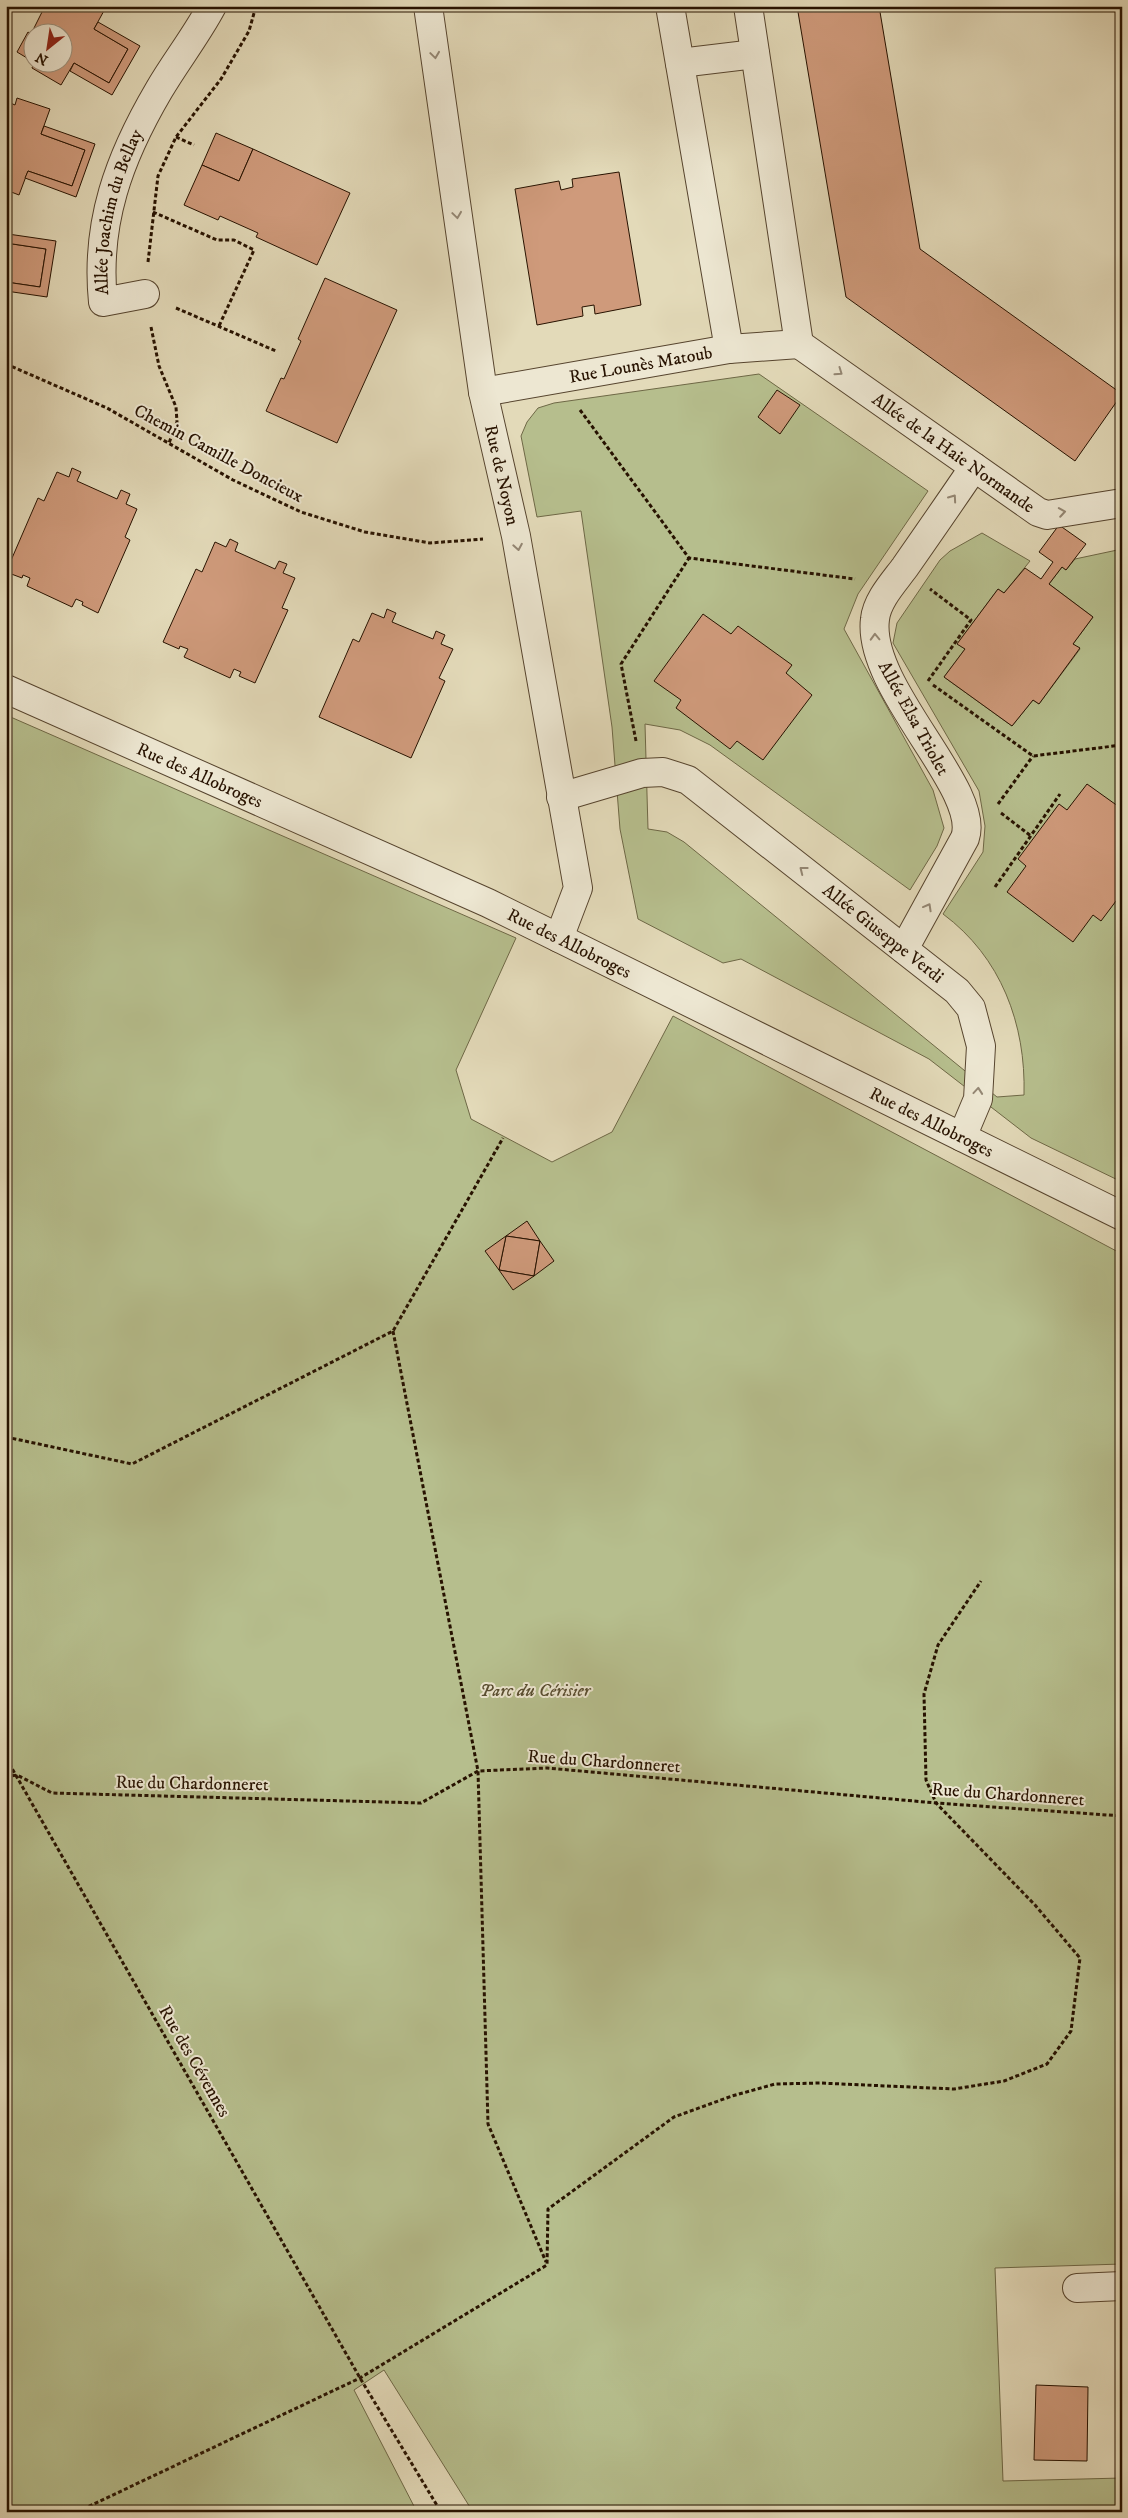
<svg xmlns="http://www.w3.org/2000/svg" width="1128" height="2518" font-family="'IM FELL DW Pica',serif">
  <rect width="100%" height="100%" fill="#e3dab9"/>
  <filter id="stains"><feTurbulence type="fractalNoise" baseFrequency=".004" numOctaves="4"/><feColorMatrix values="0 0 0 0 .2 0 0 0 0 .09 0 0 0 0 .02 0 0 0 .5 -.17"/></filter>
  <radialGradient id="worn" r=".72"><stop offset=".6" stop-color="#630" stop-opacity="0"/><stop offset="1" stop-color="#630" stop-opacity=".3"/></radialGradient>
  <g fill="#b6be8d" stroke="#6e6846">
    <path d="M 759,374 L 928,491 L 858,594 L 844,629 L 933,790 L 944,828 L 937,846 L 910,890 L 710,745 L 680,730 L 645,724 L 648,829 L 667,832 L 684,842 L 997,1097 L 1024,1095 C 1026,1024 1001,957 943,914 L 983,852 L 985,826 L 979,791 L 893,643 L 897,623 L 940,560 L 950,551 L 982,533 L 1030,561 L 1004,593 L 998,589 L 957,644 L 965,649 L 944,677 L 1012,726 L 1033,700 L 1039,704 L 1080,649 L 1073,644 L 1093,617 L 1049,584 L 1062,567 L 1066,570 L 1075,559 L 1122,549 L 1122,1182 L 1031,1138 L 929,1059 L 741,959 L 723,963 L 638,919 L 620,829 L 612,727 L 581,511 L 537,517 L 521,436 L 527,422 L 538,408 L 554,403 Z"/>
    <path d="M 6,715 L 516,938 L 456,1070 L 471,1119 L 552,1162 L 612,1132 L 673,1016 L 1122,1254 L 1122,2264 L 995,2268 L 1003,2481 L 1122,2478 L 1122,2512 L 473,2512 L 384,2370 L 354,2390 L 417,2512 L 6,2512 Z"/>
  </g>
  <g fill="#cf9a7b" stroke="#271200">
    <path d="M 45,6 L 106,7 L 94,29 L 128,49 L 109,83 L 74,63 L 61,85 L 32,68 L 34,62 L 62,62 L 62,32 L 32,32 L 32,61 L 17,52 L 28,32 L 31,34 Z"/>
    <path d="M 797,6 L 879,6 L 920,249 L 1122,394 L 1075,461 L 846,297 Z"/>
    <path d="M 98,22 L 140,46 L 112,95 L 70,71 L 74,63 L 109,83 L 128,49 L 94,29 Z"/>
    <path d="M 17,98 L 50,109 L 41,134 L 85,150 L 72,186 L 28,171 L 19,195 L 6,190 L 6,101 L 15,105 Z"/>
    <path d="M 44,126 L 95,144 L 76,197 L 25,178 L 28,171 L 72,186 L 85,150 L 41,134 Z"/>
    <path d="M 216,133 L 253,149 L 239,181 L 202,165 Z"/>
    <path d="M 253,149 L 350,193 L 317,265 L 256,237 L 258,233 L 220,216 L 218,220 L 184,205 L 202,165 L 239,181 Z"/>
    <path d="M 619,172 L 641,305 L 595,314 L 594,305 L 582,307 L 583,316 L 537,325 L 515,189 L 559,181 L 561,190 L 573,187 L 572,179 Z"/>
    <path d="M 6,216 L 11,217 L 6,243 L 46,249 L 40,287 L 6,282 Z"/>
    <path d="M 8,234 L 56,241 L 47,297 L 6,291 L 6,282 L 40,287 L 46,249 L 6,243 Z"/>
    <path d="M 325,278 L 397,310 L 337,443 L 266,411 L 281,378 L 284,379 L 301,341 L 298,339 Z"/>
    <path d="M 777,390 L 800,405 L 780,434 L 758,417 Z"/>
    <path d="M 72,468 L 81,472 L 77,481 L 117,499 L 121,490 L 130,494 L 126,504 L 137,509 L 125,537 L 130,540 L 98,613 L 82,605 L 83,602 L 76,599 L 72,607 L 27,586 L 30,578 L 23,575 L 22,578 L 6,572 L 38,498 L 44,501 L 57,472 L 69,477 Z"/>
    <path d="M 1059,525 L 1086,544 L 1066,570 L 1062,567 L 1049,584 L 1093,617 L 1073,644 L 1080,648 L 1039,704 L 1033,700 L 1012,726 L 944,677 L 965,649 L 957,644 L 998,589 L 1004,593 L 1025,568 L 1041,579 L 1053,562 L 1039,552 Z"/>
    <path d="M 230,539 L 238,543 L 235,551 L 275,569 L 279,561 L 287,564 L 283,573 L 295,578 L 282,608 L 288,610 L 255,683 L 239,676 L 241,672 L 234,669 L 230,678 L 184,657 L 188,649 L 180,646 L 179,649 L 163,642 L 196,569 L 202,572 L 215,542 L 226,547 Z"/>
    <path d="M 387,609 L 396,613 L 392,622 L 433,639 L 436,631 L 445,635 L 441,644 L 453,649 L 439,678 L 445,681 L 411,758 L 319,717 L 353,639 L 359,642 L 372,613 L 384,618 Z"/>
    <path d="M 703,614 L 731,634 L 738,626 L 792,665 L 786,673 L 812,695 L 763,760 L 737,741 L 730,749 L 676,708 L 681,700 L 654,681 Z"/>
    <path d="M 1087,784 L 1122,809 L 1122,893 L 1101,921 L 1093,915 L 1073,942 L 1007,892 L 1026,866 L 1018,859 L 1059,804 L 1067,810 Z"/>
    <path d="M 527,1221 L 540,1241 L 506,1236 Z"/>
    <path d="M 506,1236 L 540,1241 L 534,1276 L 499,1270 Z"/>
    <path d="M 506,1236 L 499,1270 L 485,1251 Z"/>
    <path d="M 540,1241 L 554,1261 L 534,1276 Z"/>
    <path d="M 499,1270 L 534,1276 L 513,1290 Z"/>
    <path d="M 1036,2385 L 1088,2387 L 1087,2461 L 1034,2460 Z"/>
  </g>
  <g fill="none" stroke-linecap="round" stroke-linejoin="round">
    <defs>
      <g id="street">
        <path id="s1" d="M 428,6 L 483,392 L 516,536 L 578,888 L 559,938"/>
        <path d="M 670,6 L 729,349"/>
        <path d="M 748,6 L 799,344"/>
        <path d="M 680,63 L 755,54"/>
        <path id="s2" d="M 145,294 L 103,302 C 95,223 119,158 159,90 C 176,61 196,36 212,6"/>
        <path id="s3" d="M 799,344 L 1038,512 L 1047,515 L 1122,503"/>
        <path id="s4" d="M 483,392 L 729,349 L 799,344"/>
        <path id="s5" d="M 6,689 L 488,903 L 1122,1216"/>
        <path id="s6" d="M 561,797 L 642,773 L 663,772 L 688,780 L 957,991 L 971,1008 L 981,1046 L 978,1099 L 962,1137"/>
        <path d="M 904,949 L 965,838 C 982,789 866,688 875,619 C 877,600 894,582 905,567 C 928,534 951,501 974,467"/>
        <path d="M 1077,2288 L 1122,2286"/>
      </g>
    </defs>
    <use href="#street" stroke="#56442e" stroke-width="30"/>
    <g stroke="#271200" stroke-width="3" stroke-dasharray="4 2.5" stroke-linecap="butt">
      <path d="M 176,137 L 194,145"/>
      <path d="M 153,212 L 217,240 L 234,240 L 254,250 L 219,326"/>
      <path d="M 148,262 L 158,176 L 176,137 L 221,79 L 249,31 L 256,6"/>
      <path d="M 176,308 L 276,351"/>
      <path d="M 151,327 L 159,366 L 176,407 L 177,422 L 169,443"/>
      <path d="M 6,364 L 107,408 L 233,480 L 301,512 L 365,532 L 430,543 L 483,539"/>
      <path d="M 580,410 L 689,558 L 855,579"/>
      <path d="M 928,681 L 971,620 L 930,589"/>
      <path d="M 933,685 L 1033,756 L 1122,745"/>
      <path d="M 636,741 L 621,664 L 689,558"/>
      <path d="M 998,804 L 1033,756"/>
      <path d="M 1001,813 L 1031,836"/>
      <path d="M 995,887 L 1060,794"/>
      <path d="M 393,1331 L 478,1771 L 488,2124 L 546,2262"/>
      <path d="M 6,1437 L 132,1464 L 393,1331 L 503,1138"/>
      <path d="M 6,1758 L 360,2378 L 441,2512"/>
      <path d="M 6,1777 L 17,1775 L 52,1793 L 421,1803 L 478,1771 L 547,1768 L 936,1803 L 1122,1816"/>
      <path d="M 77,2512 L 360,2378 L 547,2265 L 548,2209 L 674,2117 L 732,2096 L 775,2084 L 820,2083 L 954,2089 L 1004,2081 L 1047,2064 L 1071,2031 L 1080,1958 L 1035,1905 L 936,1803 L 926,1780 L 924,1694 L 938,1645 L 981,1581"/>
    </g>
    <use href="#street" stroke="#ede7d2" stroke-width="28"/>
  </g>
  <defs><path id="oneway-chevron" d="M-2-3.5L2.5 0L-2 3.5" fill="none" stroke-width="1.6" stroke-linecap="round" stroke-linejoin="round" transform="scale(1.25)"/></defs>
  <g stroke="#948774">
    <use href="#oneway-chevron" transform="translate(435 55) rotate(82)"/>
    <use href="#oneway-chevron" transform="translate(457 215) rotate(82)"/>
    <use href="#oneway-chevron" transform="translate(839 372) rotate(35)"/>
    <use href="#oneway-chevron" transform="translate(953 498) rotate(-55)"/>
    <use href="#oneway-chevron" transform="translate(1062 512) rotate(-9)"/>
    <use href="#oneway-chevron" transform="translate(518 547) rotate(80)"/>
    <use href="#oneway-chevron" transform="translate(875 637) rotate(-92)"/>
    <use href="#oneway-chevron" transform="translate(803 870) rotate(-142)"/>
    <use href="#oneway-chevron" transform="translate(928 907) rotate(-61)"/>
    <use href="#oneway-chevron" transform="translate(978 1091) rotate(-85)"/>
  </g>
  <g text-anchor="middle" stroke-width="4" stroke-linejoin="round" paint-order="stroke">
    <g font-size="18" fill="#271200" stroke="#ede7d2">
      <text dy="6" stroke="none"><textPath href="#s2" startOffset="135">Allée Joachim du Bellay</textPath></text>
      <text dy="6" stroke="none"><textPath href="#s4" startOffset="160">Rue Lounès Matoub</textPath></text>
      <text dy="6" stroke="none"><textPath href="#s3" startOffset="189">Allée de la Haie Normande</textPath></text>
      <text transform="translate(219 453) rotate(28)" y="6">Chemin Camille Doncieux</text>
      <text dy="6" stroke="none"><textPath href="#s1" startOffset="475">Rue de Noyon</textPath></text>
      <text transform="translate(914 718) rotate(61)" y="6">Allée Elsa Triolet</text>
      <text dy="6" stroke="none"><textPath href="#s5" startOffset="212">Rue des Allobroges</textPath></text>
      <text dy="6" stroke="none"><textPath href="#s6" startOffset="380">Allée Giuseppe Verdi</textPath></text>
      <text dy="6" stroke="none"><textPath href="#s5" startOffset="618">Rue des Allobroges</textPath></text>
      <text dy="6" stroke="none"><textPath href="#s5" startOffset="1022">Rue des Allobroges</textPath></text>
      <text transform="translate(604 1761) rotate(4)" y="6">Rue du Chardonneret</text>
      <text transform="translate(192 1783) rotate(1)" y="6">Rue du Chardonneret</text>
      <text transform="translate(1008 1794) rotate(4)" y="6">Rue du Chardonneret</text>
      <text transform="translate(195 2061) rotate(60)" y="6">Rue des Cévennes</text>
    </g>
    <g font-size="18" font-style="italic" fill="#594e31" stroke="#ede7d2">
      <text x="535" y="1696">Parc du Cérisier</text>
    </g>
  </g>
  <rect width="1128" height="2518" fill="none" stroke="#e3dab9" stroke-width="25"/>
  <rect x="8" y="8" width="1113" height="2503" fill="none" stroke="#271200" stroke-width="2.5"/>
  <rect x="12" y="12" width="1103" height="2493" fill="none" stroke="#271200"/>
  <g transform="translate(48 48) rotate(210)"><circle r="24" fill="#ede7d2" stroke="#9e927e"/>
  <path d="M0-4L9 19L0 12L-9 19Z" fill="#8f2418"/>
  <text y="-8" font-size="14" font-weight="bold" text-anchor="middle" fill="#271200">N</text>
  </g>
  <rect width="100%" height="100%" filter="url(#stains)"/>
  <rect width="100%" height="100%" fill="url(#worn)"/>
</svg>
